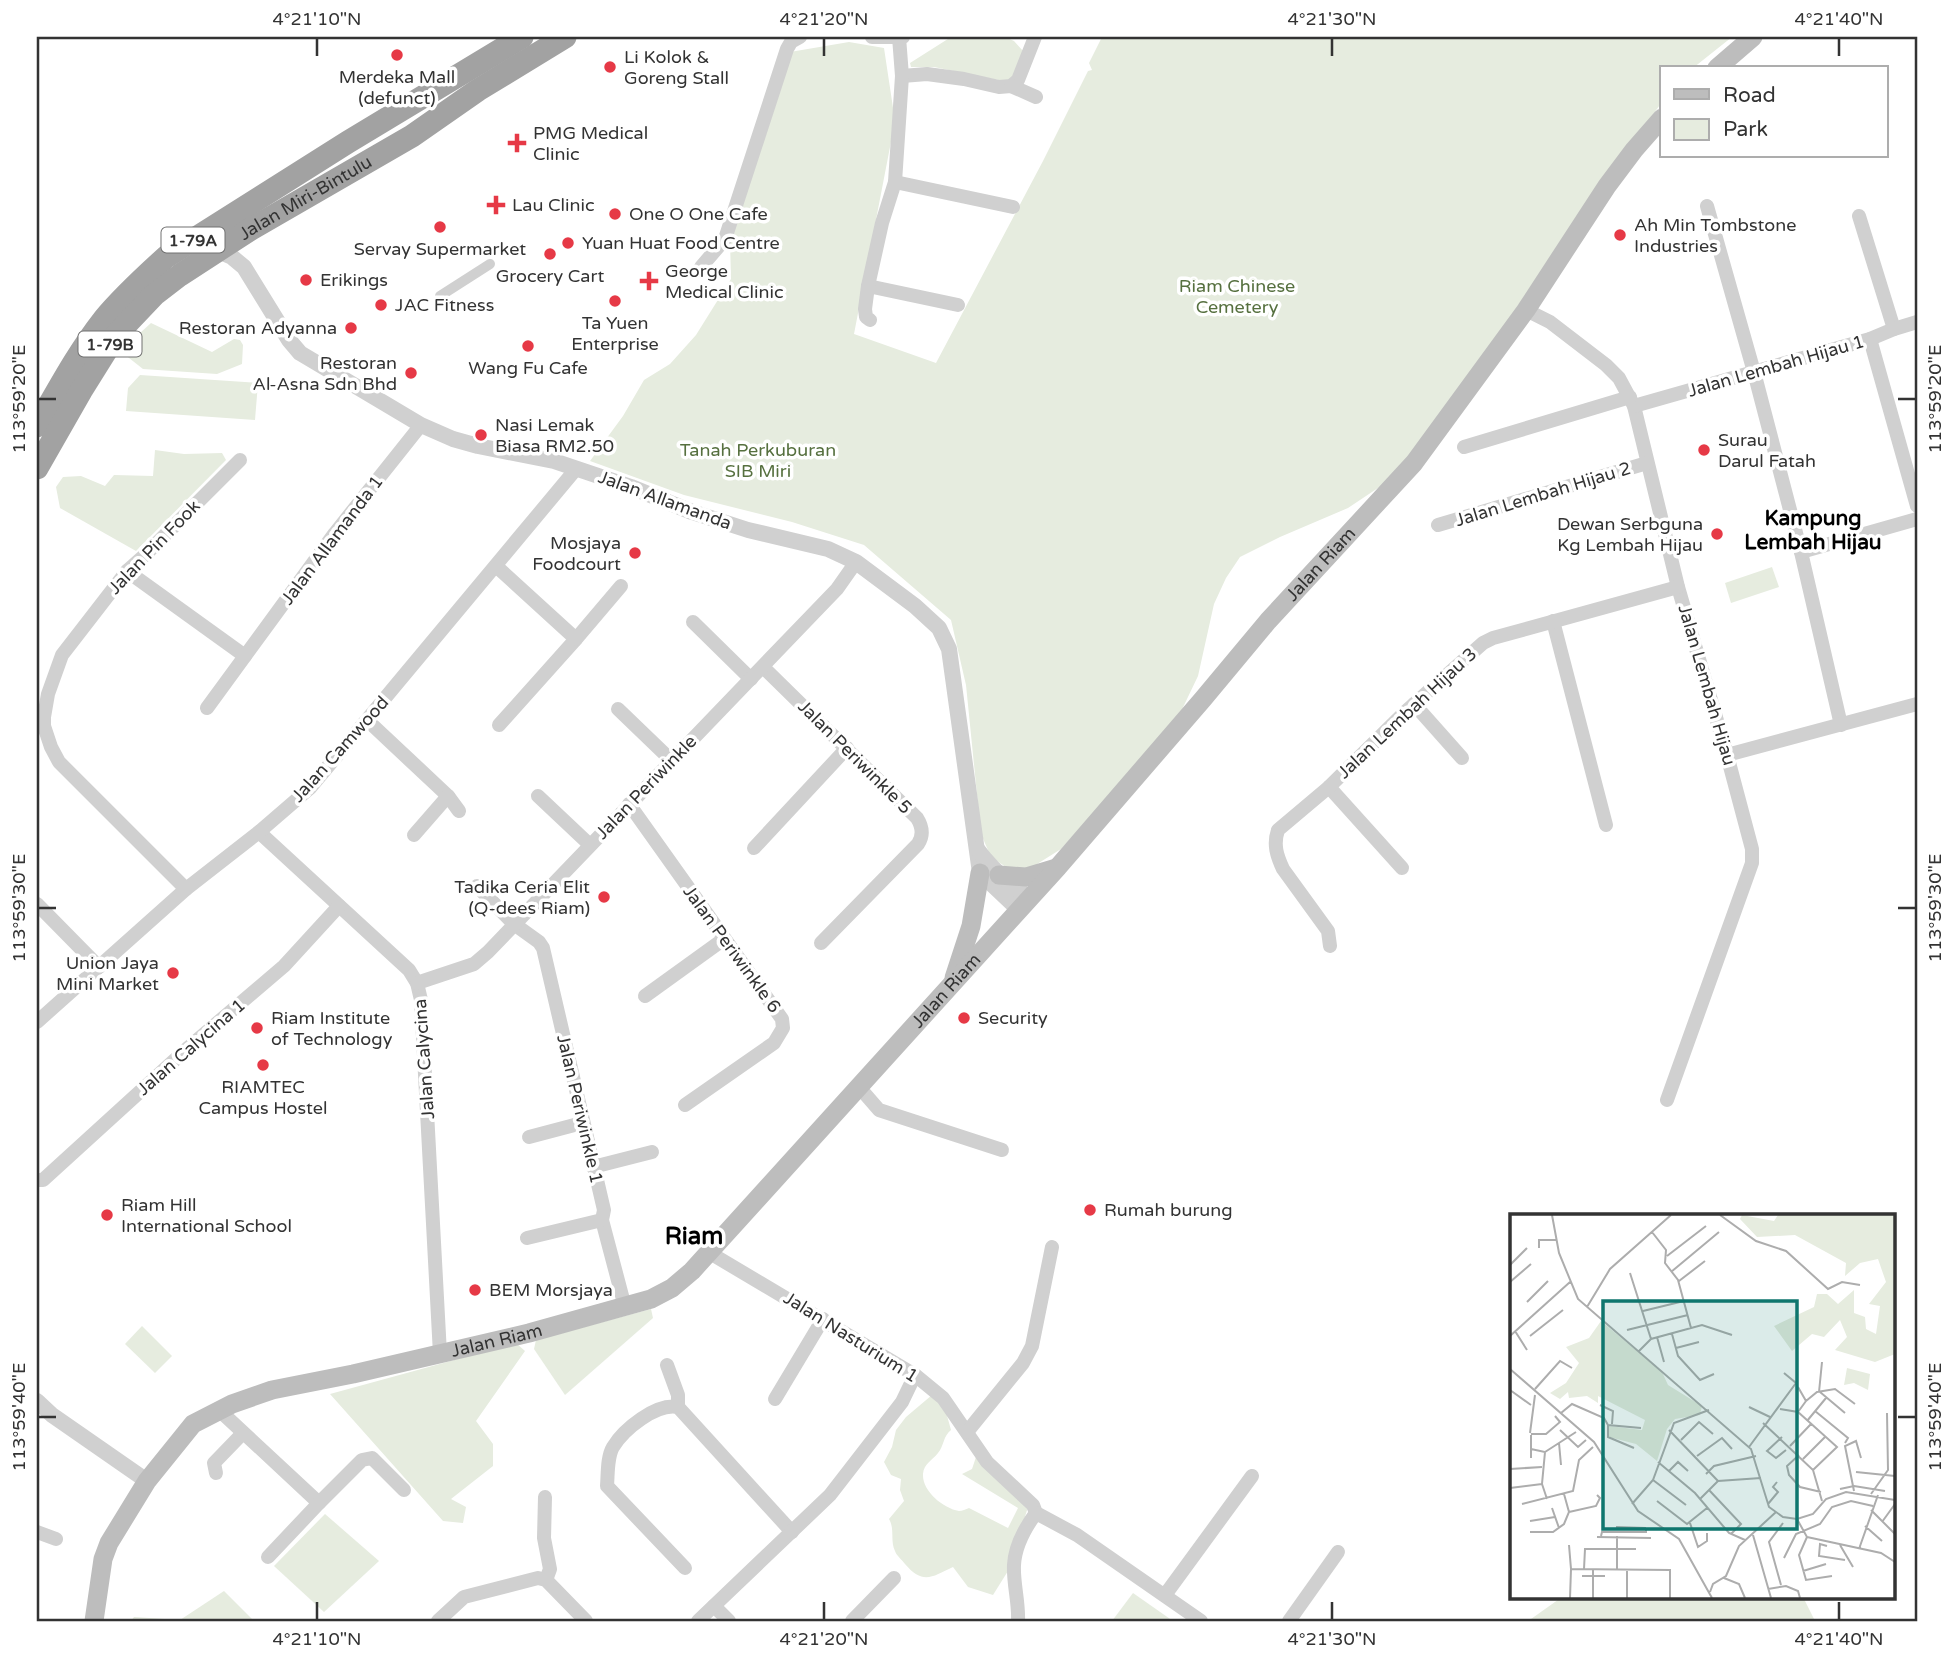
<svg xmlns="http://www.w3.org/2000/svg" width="1954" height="1658" font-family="'Varela Round',sans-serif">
  <rect width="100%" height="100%" fill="#fff"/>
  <g fill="#e6ecdf">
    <path d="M 951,37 L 1005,37 L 1014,41 L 1023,51 L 1014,76 L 1008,82 L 934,67 L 911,67 L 910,63 Z"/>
    <path d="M 1102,37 L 1732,37 L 1693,68 L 1662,68 L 1662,102 L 1565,236 L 1508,321 L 1410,455 L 1381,486 L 1348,508 L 1280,537 L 1240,557 L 1226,578 L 1214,604 L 1198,676 L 1176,722 L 1061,849 L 1026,871 L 1006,867 L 991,857 L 981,834 L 966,685 L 951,620 L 864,545 L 792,522 L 684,495 L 590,461 L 623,416 L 644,380 L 670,364 L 696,335 L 731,279 L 730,241 L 790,52 L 849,42 L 884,48 L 895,121 L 854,334 L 936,363 L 1043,161 L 1088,71 L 1092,70 L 1089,63 Z"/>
    <path d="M 151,323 L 212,352 L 234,339 L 240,340 L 243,345 L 242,364 L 217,374 L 143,369 L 124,354 L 139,334 Z"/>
    <path d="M 140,375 L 258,383 L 255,420 L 126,411 L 128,388 Z"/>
    <path d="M 155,450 L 184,454 L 222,453 L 226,460 L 136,551 L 60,508 L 56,487 L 63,477 L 81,476 L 105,486 L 114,475 L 153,476 Z"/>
    <path d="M 1772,567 L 1779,587 L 1731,603 L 1725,583 Z"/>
    <path d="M 651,1309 L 653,1318 L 565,1395 L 534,1349 L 536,1340 Z"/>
    <path d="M 142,1326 L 172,1356 L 155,1373 L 125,1344 Z"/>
    <path d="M 516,1343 L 525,1351 L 476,1421 L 493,1444 L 493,1466 L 451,1499 L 466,1507 L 463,1523 L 443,1521 L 330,1394 Z"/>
    <path d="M 932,1395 L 946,1412 L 951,1430 C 943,1436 944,1446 938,1453 C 932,1461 924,1463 923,1474 C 922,1491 943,1508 959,1511 C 962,1511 966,1509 969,1508 L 1008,1528 L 1018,1508 L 962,1474 L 972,1469 L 976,1457 L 1028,1507 L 1008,1571 L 993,1595 L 968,1587 L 953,1567 C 932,1577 923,1585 905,1564 C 902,1560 896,1555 895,1551 C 890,1541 895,1529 889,1519 L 904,1501 L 900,1490 L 901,1479 L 891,1475 L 884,1462 L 892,1447 L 896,1430 L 906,1417 Z"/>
    <path d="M 325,1514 L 379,1561 L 324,1612 L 274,1566 Z"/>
    <path d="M 224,1591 L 254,1621 L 131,1621 L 134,1617 L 180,1620 Z"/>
    <path d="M 1133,1593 L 1173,1621 L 1112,1621 Z"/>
    <path d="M 1562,1597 L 1803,1597 L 1815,1621 L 1533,1621 L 1531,1619 Z"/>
  </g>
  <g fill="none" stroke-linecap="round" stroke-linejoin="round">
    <path stroke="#d0d0d0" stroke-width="10" d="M 440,296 L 490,264"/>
    <g stroke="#d0d0d0" stroke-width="14">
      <path d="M 872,37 L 899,37"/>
      <path d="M 902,76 L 927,74 L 964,79 L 999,87 L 1011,86 L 1018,80 L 1035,37"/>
      <path d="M 1011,86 L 1036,97"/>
      <path d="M 895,182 L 1013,207"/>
      <path d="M 1707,206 L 1754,372 L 1801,552 L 1841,725"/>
      <path d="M 1859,216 L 1894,329"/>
      <path d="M 701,267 L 725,239 L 787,49 L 791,42 L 800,37"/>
      <path d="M 868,286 L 958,305"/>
      <path d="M 1526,310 L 1550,322 L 1606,365 L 1619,378 L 1634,406 L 1678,587 L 1727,755 L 1752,849 L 1752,863 L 1667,1100"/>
      <path d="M 870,320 L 866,317 L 865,309 L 868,286 L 882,223 L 895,182 L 902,76 L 899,37 L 903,37"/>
      <path d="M 1870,339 L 1917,506"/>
      <path d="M 1634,406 L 1870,339 L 1894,329 L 1917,322"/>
      <path d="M 1464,447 L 1630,397"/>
      <path d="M 1438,525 L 1647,463"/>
      <path d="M 1801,552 L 1917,519"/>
      <path d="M 496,566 L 576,639 L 499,725"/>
      <path d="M 127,571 L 245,656"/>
      <path d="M 1553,621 L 1606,825"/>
      <path d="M 693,622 L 751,679"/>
      <path d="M 576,639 L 621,586"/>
      <path d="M 763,667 L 917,818 C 922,826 924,835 918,844 L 821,943"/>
      <path d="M 1414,704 L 1462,758"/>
      <path d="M 207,708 L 335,533 L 421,425"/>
      <path d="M 618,709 L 671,760"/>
      <path d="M 367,720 L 448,796 L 459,811"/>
      <path d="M 1727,755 L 1917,704"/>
      <path d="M 1329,787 L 1402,868"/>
      <path d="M 538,796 L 590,845"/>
      <path d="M 629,804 L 782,1019 L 783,1028 L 774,1043 L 685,1105"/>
      <path d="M 259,832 L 409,970 L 417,983 L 421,1000 L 440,1354"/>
      <path d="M 414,835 L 448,796"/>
      <path d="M 754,848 L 847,748"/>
      <path d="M 477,886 L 514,924 L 539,942 L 543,948 L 604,1210 L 602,1220 L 625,1307"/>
      <path d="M 186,889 L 59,762 L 51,747 L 44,726 L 44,717 L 48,694 L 62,655 L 127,571 L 145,555 L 240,460"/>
      <path d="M 37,904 L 99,967"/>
      <path d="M 1330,946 L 1328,931 L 1283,869 C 1277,856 1273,845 1278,830 L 1329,787 L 1404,713 L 1483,643 L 1493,638 L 1678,587"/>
      <path d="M 417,983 L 474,964 L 488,952 L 811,616 L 837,589 L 856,562"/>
      <path d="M 645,996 L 724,939"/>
      <path d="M 37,1022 L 186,889 L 259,832 L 310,788 L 576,469"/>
      <path d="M 859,1087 L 879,1110 L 1002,1150"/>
      <path d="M 529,1137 L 582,1123"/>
      <path d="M 593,1167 L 652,1152"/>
      <path d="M 37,1180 L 43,1180 L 189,1047 L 284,966 L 339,906"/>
      <path d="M 527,1238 L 602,1220"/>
      <path d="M 710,1253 L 915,1375 L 943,1398 L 987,1462 L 1033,1505 L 1036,1513 L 1077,1535 L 1201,1621"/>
      <path d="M 667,1365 L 678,1395 L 678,1407"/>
      <path d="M 775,1399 L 823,1319"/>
      <path d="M 219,1410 L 319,1503 L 362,1460 L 372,1458 L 404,1490"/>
      <path d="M 967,1432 L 1023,1363 L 1032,1346 L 1052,1247"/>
      <path d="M 216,1473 L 214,1463 L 243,1433"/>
      <path d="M 545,1497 L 544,1538 L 550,1569 L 546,1580"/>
      <path d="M 37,1532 L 56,1539"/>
      <path d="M 268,1557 L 319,1503"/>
      <path d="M 685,1568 L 607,1486 C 608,1474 607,1457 613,1447 C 624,1429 656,1403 678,1407 L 792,1532"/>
      <path d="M 1165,1595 L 1252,1476"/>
      <path d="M 714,1606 L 729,1621"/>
      <path d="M 438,1621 L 464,1597 L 538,1578 L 546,1580 L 586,1621"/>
      <path d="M 698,1621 L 830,1495 L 902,1402 L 915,1375"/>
      <path d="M 852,1621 L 894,1578"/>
      <path d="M 1018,1621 C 1019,1602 1013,1583 1014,1565 C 1015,1546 1025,1528 1036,1513"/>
      <path d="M 1289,1621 L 1338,1552"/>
    </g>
    <g stroke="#d0d0d0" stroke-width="16">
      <path d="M 218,251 L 232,257 L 244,267 L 289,340 L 300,353 L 421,425 L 453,439 L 478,446 L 554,461 L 631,487 L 692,512 L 748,530 L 828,549 L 856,562 L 915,606 L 939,628 L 949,649 L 980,873 L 1019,910"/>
      <path d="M 977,849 C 992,870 1009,884 1030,898"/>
      <path d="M 37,1401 L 52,1415 L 147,1481"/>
    </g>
    <g stroke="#bdbdbd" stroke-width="19">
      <path d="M 1717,68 L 1753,37"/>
      <path d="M 999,875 L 1026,877 L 1056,868"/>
      <path d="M 954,978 L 971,926 L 980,873"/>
      <path id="s1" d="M 94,1621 L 103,1559 L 109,1543 L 147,1481 L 193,1424 L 232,1404 L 272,1390 L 353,1374 L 529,1333 L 651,1299 L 672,1288 L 692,1271 L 1058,867 L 1203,699 L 1268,621 L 1414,463 L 1526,310 L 1607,186 L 1634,150 L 1662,118"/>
    </g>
    <g stroke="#a2a2a2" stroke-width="23">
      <path d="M 37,426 C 58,390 78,352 104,319 C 123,296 145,276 166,257 L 348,142 L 522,37"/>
      <path id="s2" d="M 37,468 L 81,391 L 116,335 L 154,295 L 180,275 L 251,229 L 412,136 L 478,90 L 565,37"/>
    </g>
  </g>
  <path fill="none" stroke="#333" stroke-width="2.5" d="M 317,38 L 317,56M 824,38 L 824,56M 1332,38 L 1332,56M 1839,38 L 1839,56M 38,399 L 56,399M 1898,399 L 1916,399M 38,908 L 56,908M 1898,908 L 1916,908M 38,1417 L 56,1417M 1898,1417 L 1916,1417M 317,1602 L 317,1620M 824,1602 L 824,1620M 1332,1602 L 1332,1620M 1839,1602 L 1839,1620"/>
  <g fill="#e63946" stroke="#fff" stroke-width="2.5">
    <circle cx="397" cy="55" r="7"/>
    <circle cx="610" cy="67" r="7"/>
    <path d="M513.5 132.5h7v7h7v7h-7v7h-7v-7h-7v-7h7z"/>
    <path d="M492.5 194.5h7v7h7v7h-7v7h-7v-7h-7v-7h7z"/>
    <circle cx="615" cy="214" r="7"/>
    <circle cx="440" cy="227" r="7"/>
    <circle cx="1620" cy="235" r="7"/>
    <circle cx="568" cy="243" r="7"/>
    <circle cx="550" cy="254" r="7"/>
    <circle cx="306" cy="280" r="7"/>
    <path d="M645.5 270.5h7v7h7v7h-7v7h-7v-7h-7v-7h7z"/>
    <circle cx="615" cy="301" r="7"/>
    <circle cx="381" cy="305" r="7"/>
    <circle cx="351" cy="328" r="7"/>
    <circle cx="528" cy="346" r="7"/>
    <circle cx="411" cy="373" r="7"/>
    <circle cx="481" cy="435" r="7"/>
    <circle cx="1704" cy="450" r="7"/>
    <circle cx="1717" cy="534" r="7"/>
    <circle cx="635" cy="553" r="7"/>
    <circle cx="604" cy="897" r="7"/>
    <circle cx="173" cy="973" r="7"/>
    <circle cx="964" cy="1018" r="7"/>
    <circle cx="257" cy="1028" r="7"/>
    <circle cx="263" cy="1065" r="7"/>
    <circle cx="1090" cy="1210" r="7"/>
    <circle cx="107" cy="1215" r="7"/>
    <circle cx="475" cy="1290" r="7"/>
  </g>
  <g text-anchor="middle" stroke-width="7" stroke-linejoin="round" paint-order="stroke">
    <g fill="#fff" stroke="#707070" stroke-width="2">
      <rect x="161.5" y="227.5" width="63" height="25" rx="5"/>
      <rect x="78.5" y="331.5" width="63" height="25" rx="5"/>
    </g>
    <g font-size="16" font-weight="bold" fill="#333">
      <text x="193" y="246">1-79A</text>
      <text x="110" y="350">1-79B</text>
    </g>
    <g font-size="18" fill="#333" stroke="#fff" text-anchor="start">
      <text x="624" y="63">Li Kolok &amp;<tspan x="624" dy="21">Goreng Stall</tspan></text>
      <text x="397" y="83" text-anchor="middle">Merdeka Mall<tspan x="397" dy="21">(defunct)</tspan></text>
      <text x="533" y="139">PMG Medical<tspan x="533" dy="21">Clinic</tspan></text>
      <text x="512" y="211">Lau Clinic</text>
      <text x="629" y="220">One O One Cafe</text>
      <text x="1634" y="231">Ah Min Tombstone<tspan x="1634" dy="21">Industries</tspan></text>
      <text x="582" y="249">Yuan Huat Food Centre</text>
      <text x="440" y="255" text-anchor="middle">Servay Supermarket</text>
      <text x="665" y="277">George<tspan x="665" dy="21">Medical Clinic</tspan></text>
      <text x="550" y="282" text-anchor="middle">Grocery Cart</text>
      <text x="320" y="286">Erikings</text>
      <text x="395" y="311">JAC Fitness</text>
      <text x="615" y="329" text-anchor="middle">Ta Yuen<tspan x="615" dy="21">Enterprise</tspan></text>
      <text x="337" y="334" text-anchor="end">Restoran Adyanna</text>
      <text x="397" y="369" text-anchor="end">Restoran<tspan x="397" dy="21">Al-Asna Sdn Bhd</tspan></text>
      <text x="528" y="374" text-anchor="middle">Wang Fu Cafe</text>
      <text x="495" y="431">Nasi Lemak<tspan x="495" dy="21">Biasa RM2.50</tspan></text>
      <text x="1718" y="446">Surau<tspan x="1718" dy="21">Darul Fatah</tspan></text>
      <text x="1703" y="530" text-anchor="end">Dewan Serbguna<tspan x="1703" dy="21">Kg Lembah Hijau</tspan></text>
      <text x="621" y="549" text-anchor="end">Mosjaya<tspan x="621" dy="21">Foodcourt</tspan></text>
      <text x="590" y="893" text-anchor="end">Tadika Ceria Elit<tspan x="590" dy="21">(Q-dees Riam)</tspan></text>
      <text x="159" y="969" text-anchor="end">Union Jaya<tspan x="159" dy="21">Mini Market</tspan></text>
      <text x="271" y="1024">Riam Institute<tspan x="271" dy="21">of Technology</tspan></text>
      <text x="978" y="1024">Security</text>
      <text x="263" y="1093" text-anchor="middle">RIAMTEC<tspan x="263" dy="21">Campus Hostel</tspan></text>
      <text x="121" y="1211">Riam Hill<tspan x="121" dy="21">International School</tspan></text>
      <text x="1104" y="1216">Rumah burung</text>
      <text x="489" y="1296">BEM Morsjaya</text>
    </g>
    <g font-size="18" fill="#333" stroke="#fff">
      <text dy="6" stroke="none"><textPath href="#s2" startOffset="390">Jalan Miri-Bintulu</textPath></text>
      <text transform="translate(1776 366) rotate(-16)" y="6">Jalan Lembah Hijau 1</text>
      <text transform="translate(1543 494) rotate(-17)" y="6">Jalan Lembah Hijau 2</text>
      <text transform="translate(665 500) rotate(20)" y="6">Jalan Allamanda</text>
      <text transform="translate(332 540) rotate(-53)" y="6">Jalan Allamanda 1</text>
      <text transform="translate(154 547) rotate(-46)" y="6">Jalan Pin Fook</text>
      <text dy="6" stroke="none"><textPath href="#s1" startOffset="1698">Jalan Riam</textPath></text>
      <text transform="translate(1707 685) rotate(74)" y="6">Jalan Lembah Hijau</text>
      <text transform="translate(1407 713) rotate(-43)" y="6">Jalan Lembah Hijau 3</text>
      <text transform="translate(340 749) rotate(-48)" y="6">Jalan Camwood</text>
      <text transform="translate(855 757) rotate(45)" y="6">Jalan Periwinkle 5</text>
      <text transform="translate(646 787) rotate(-46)" y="6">Jalan Periwinkle</text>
      <text transform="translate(732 949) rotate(54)" y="6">Jalan Periwinkle 6</text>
      <text dy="6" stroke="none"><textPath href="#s1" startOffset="1130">Jalan Riam</textPath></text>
      <text transform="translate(191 1047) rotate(-41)" y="6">Jalan Calycina 1</text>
      <text transform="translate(424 1059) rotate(-94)" y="6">Jalan Calycina</text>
      <text transform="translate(580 1109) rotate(77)" y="6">Jalan Periwinkle 1</text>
      <text transform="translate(851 1337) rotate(32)" y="6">Jalan Nasturium 1</text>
      <text dy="6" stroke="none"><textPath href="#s1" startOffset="542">Jalan Riam</textPath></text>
    </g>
    <g font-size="18" fill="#56703f" stroke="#fff">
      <text x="1237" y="292">Riam Chinese<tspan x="1237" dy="21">Cemetery</tspan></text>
      <text x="758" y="456">Tanah Perkuburan<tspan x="758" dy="21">SIB Miri</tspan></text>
    </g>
    <g font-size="21" font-weight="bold" fill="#000" stroke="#fff">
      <text x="1813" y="525">Kampung<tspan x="1813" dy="24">Lembah Hijau</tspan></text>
    </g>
    <g font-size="24" font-weight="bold" fill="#000" stroke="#fff">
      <text x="694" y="1244">Riam</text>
    </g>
  </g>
  <g transform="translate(1510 1214)">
    <rect width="385" height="385" fill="#fff"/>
    <path d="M 232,1 L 264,7 L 268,1 L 385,1 L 385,140 L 365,148 L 325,136 L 337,123 L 330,106 L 314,123 L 302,120 L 282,137 L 264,112 L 304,93 L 307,80 L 317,80 L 328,90 L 344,76 L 344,99 L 355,103 L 356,115 L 366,120 L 370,92 L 359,90 L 376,68 L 368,45 L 350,49 L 335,62 L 336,49 L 285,21 L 247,23 L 230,5 ZM 91,107 L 152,158 L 158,171 L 192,192 L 190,201 L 165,205 L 157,215 L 147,247 L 126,230 L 99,223 L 99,212 L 132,216 L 135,206 L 88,182 L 88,189 L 77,182 L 59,184 L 58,178 L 50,185 L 40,179 L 56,169 L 69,149 L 56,133 L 79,124 ZM 337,154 L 360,160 L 358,176 L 344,169 L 334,171 Z" fill="#e6ecdf"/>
    <path fill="none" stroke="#adadad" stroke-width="2" d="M 42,1 L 49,39 L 68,85 L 241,235 L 259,293 L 273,303 L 287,305 L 303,300 L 316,285 L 336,278 L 385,286M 210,1 L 246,27 L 276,37 L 318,75 L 332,68 L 350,71M 142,18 L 156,36 L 155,49 L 168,66 L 181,114M 29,34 L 29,26 L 46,26M 157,42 L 196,12M 0,51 L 17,34M 161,58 L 209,18M 120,59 L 141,125M 169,67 L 195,47M 0,68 L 21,50M 17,88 L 38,67M 77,93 L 100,55 L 161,1M 133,97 L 174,87M 117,116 L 178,101M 5,117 L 17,136M 162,120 L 168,142 L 190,166 L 204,160M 0,122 L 60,68M 20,122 L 53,96M 147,123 L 154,148M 166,134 L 189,128M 129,137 L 141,125 L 192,111 L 222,121M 0,155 L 84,228 L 128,297 L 169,325 L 202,384M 25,175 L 50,147 L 62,154M 0,176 L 21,191M 309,178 L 312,148M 310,178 L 335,199M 296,187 L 307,178 L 325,175 L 345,190M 90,191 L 103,197 L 102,210M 239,193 L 260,203M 270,195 L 288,198 L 327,233 L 303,256M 305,197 L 338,224 L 335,229M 288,198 L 296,187 L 288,173M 51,199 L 62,190 L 94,204 L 98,211 L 131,214M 297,207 L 316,184M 253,209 L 303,256 L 312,287M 98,211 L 98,223 L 124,234M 50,216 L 68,233 L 76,226M 159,216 L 208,267M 20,219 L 25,181M 21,220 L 36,220 L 50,208 L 45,202M 21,221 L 21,244M 272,223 L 257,237 L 266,244 L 276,236M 171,226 L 189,208 L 203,220M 49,229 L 51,251M 280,232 L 301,210M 239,233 L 286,169 L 274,159M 21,235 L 35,238 L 32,270 L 37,285M 35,238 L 66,218M 289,241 L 277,252 L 279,261 L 290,273 L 311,278M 187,242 L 212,224 L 222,235M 293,245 L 316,222M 148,248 L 185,279 L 219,319 L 235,326M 0,255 L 32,253M 159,257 L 168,248 L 178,257M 346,258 L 385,262M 196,260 L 204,252 L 246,242M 143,266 L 176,291M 0,274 L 32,270M 330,275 L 344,272 L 375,277M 199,276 L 231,310 L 221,320M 344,277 L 335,232 L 346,227 L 351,244M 361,280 L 378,256 L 377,199M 190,285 L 208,267 L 251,264M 147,287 L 177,310 L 197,294M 12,290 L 63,277 L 69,246 L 83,233M 122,290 L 143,266 L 164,209 L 199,196M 258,290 L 268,278 L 263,273 L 267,268M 42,294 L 49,314M 361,296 L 385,320M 59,298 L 86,292 L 90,284 L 87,281M 287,305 L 297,323 L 289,341 L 296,366 L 322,362M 20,307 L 45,303M 372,308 L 385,290M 180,309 L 188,333 L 197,327 L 197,319M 355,312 L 372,327M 106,313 L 136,314M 20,318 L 43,318 L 54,310 L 59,298 L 54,280M 243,321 L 261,384M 91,322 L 92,318 L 136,318 L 136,314M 87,323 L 141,324M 297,323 L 371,339 L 385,348M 59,331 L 61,355 L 160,356 L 160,384M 330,331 L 343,353M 317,332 L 310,330 L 309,342 L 335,346M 349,335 L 368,281M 274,344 L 286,320 L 310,310 L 322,293 L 341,287 L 363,292M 74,355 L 75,335 L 126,335M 107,356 L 107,322M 293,357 L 316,350M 72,362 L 95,362M 214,364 L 229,370 L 235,384M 271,371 L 259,328 L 273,309M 258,375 L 276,372 L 288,377 L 290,384M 200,378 L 203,370 L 216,362 L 229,332 L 266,298M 60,384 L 61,355M 83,384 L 83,355M 117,384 L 117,356"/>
    <path fill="#0f766e" fill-opacity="0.15" stroke="#0f766e" stroke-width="3.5" d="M 93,87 L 287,87 L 287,315 L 93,315 Z"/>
    <rect width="385" height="385" fill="none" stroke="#333" stroke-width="3.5"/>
  </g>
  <rect width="1954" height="1658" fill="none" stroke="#ffffff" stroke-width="77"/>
  <rect x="1660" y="66" width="228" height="91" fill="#ffffff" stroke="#adadad" stroke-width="2"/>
  <rect x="1674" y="89" width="35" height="10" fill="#bdbdbd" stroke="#adadad" stroke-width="2"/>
  <text x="1723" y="102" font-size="21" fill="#333333">Road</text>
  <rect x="1674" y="119" width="35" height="21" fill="#e6ecdf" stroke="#adadad" stroke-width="2"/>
  <text x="1723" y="136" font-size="21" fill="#333333">Park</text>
  <rect x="38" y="38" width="1878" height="1582" fill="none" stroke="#333" stroke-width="2.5"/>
  <g font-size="18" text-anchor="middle" fill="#333">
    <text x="317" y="25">4°21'10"N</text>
    <text x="824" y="25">4°21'20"N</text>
    <text x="1332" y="25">4°21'30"N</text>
    <text x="1839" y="25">4°21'40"N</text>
    <text transform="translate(1935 399) rotate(-90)" y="6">113°59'20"E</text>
    <text transform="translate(19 399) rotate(-90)" y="6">113°59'20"E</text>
    <text transform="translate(1935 908) rotate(-90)" y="6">113°59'30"E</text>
    <text transform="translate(19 908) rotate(-90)" y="6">113°59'30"E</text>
    <text transform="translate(19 1417) rotate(-90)" y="6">113°59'40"E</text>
    <text transform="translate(1935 1417) rotate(-90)" y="6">113°59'40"E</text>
    <text x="317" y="1645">4°21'10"N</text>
    <text x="824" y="1645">4°21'20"N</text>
    <text x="1332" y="1645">4°21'30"N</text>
    <text x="1839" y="1645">4°21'40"N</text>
  </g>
</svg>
